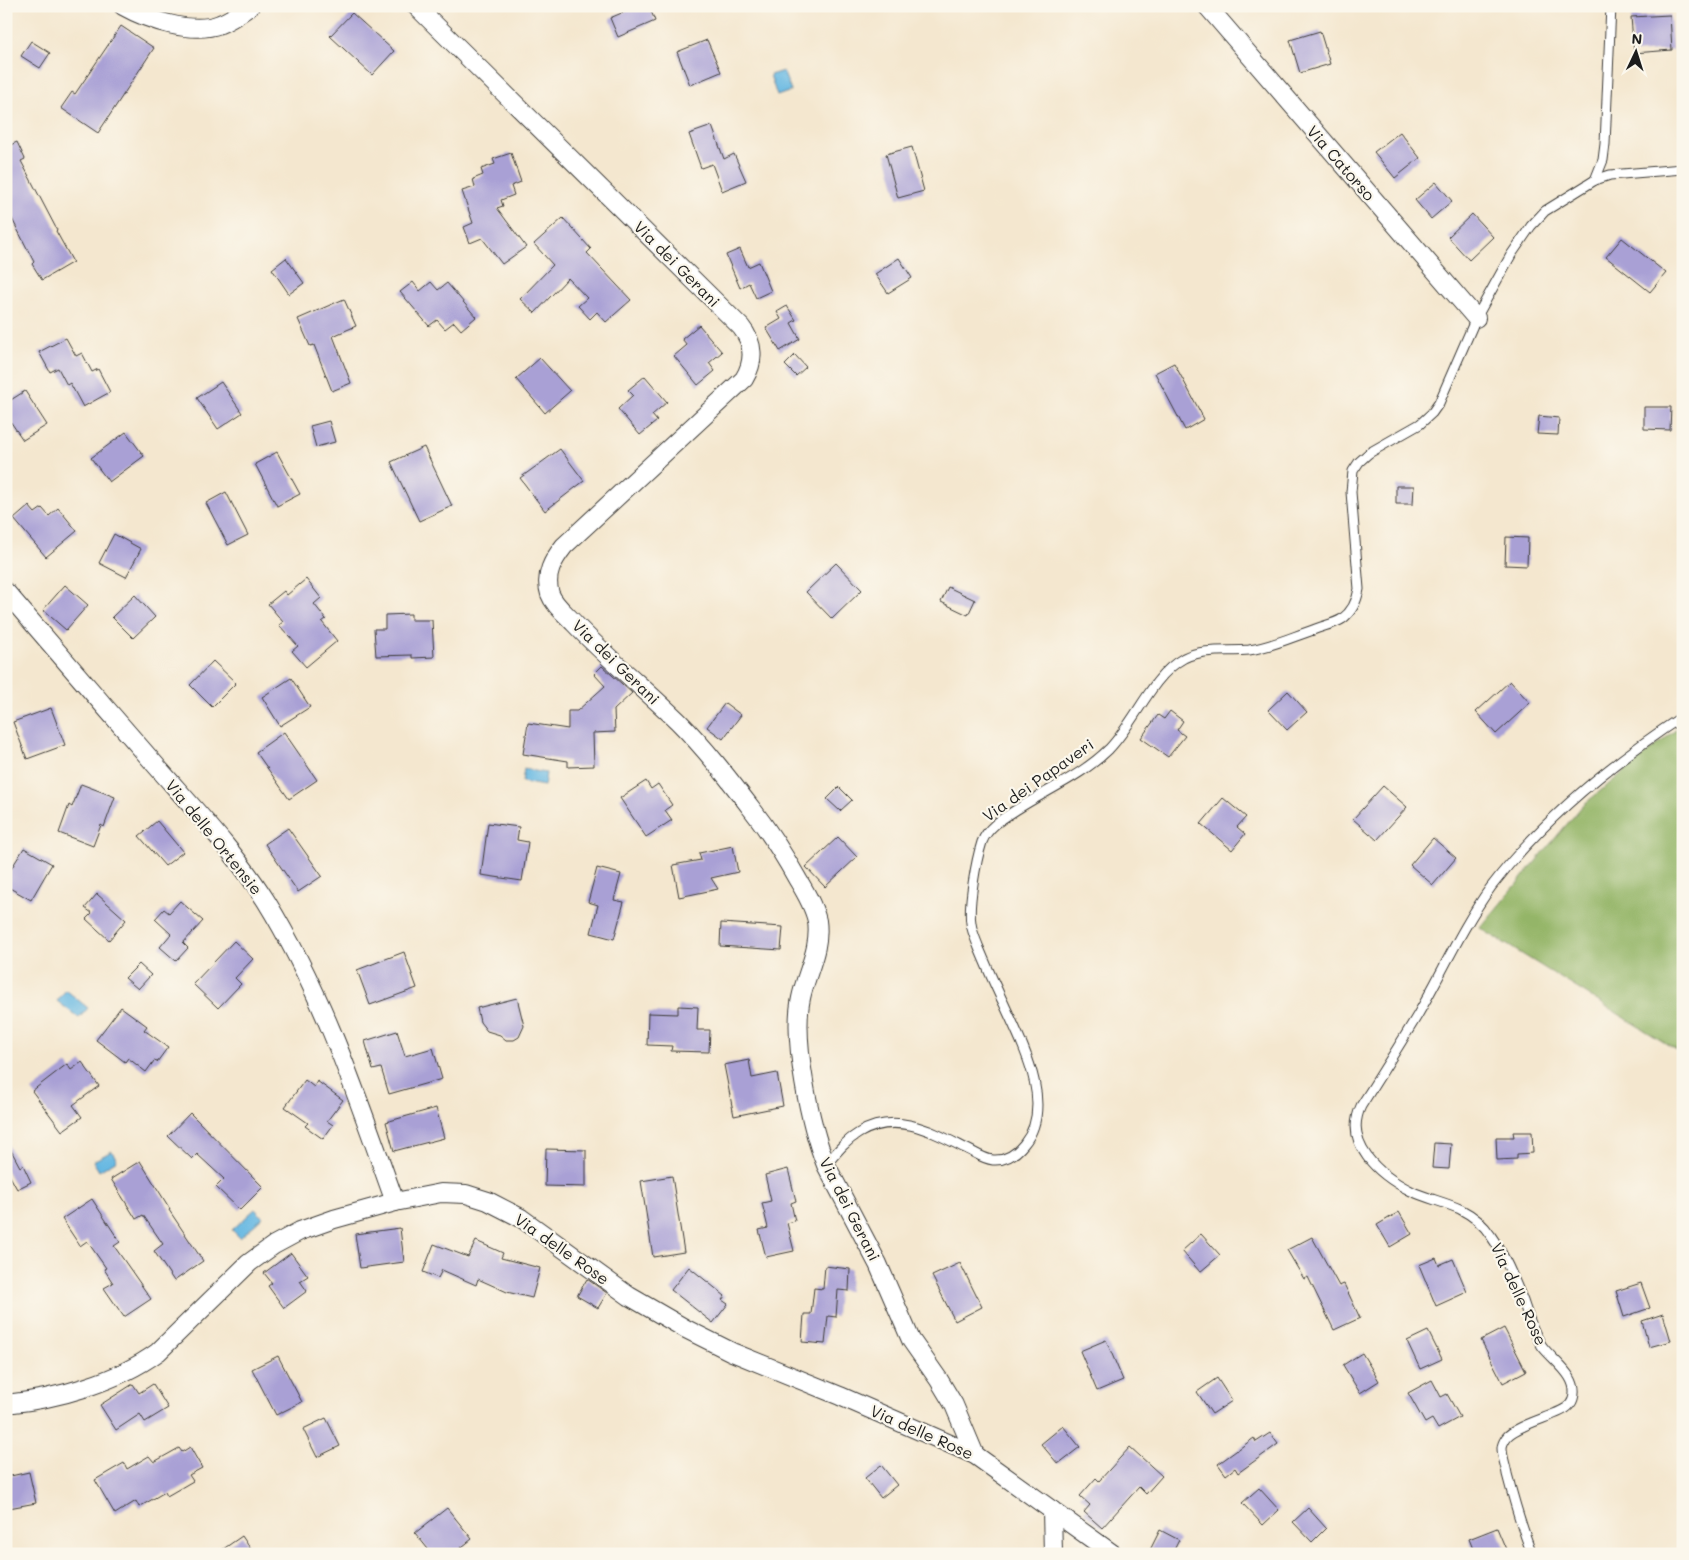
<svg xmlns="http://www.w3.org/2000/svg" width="1689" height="1560" font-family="Mali,sans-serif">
  <rect width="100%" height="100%" fill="#fbf7ec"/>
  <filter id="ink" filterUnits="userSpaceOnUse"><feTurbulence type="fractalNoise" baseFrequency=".02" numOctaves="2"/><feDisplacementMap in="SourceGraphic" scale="10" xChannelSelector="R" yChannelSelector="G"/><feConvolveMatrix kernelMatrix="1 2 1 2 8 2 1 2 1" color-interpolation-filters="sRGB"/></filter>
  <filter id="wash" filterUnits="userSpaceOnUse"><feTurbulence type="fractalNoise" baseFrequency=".0096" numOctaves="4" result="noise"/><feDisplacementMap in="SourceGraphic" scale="20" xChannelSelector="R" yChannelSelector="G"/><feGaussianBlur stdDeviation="1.12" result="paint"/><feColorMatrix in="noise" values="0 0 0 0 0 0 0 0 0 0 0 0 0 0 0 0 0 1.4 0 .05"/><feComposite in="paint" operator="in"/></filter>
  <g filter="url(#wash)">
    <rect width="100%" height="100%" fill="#f4e7cf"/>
    <path fill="#94b568" stroke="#586842" d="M 1683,724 L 1683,1054 L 1480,928 L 1583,805 Z"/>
    <g fill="#66b8e2" stroke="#416a7f">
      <path d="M 783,71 L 791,91 L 777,96 L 770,75 Z"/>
      <path d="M 524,769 L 546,773 L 544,786 L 522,782 Z"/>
      <path d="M 66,990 L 88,1008 L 79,1018 L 57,1001 Z"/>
      <path d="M 112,1151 L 117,1160 L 99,1171 L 93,1161 Z"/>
      <path d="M 255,1209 L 263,1217 L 240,1238 L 232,1230 Z"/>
    </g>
    <g id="blocks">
      <g fill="#a9a0d5">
        <path d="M 638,6 L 649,6 L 655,21 L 618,37 L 610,18 Z"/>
        <path d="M 352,13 L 394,51 L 372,75 L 330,36 Z"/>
        <path d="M 1670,15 L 1672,50 L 1634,53 L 1631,17 Z"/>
        <path d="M 121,26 L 154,48 L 98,133 L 61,108 L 72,92 L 75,94 Z"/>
        <path d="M 1320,31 L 1330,64 L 1300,73 L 1290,40 Z"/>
        <path d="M 707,40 L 721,72 L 690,85 L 677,52 Z"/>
        <path d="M 31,41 L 50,53 L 40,68 L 21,56 Z"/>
        <path d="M 712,126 L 724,159 L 734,154 L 746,181 L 722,191 L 712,164 L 701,168 L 689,134 Z"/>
        <path d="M 1400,132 L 1420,158 L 1395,178 L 1374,152 Z"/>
        <path d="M 17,142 L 25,159 L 21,161 L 57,230 L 56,231 L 73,262 L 42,280 L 32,264 L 34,262 L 6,207 L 6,147 Z"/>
        <path d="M 912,147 L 924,191 L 898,198 L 886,154 Z"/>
        <path d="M 511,153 L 521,182 L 511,186 L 514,195 L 501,200 L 503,206 L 497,208 L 526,247 L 502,264 L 482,238 L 470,243 L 464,227 L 473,223 L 462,191 L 475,187 L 473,179 L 483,175 L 481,169 L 495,164 L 493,159 Z"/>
        <path d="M 1436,182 L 1452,201 L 1431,219 L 1415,200 Z"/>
        <path d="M 1472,214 L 1493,237 L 1469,260 L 1448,237 Z"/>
        <path d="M 563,218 L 591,249 L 587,253 L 631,300 L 606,322 L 597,312 L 590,319 L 578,306 L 587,298 L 568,278 L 535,313 L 520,299 L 553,265 L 534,244 Z"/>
        <path d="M 1622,238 L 1666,273 L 1650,292 L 1606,257 Z"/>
        <path d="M 740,249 L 748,267 L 759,262 L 771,291 L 756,298 L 749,283 L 740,288 L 726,255 Z"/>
        <path d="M 286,258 L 304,283 L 289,294 L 272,269 Z"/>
        <path d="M 899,258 L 912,278 L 888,293 L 875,274 Z"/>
        <path d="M 413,282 L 420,291 L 431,282 L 438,290 L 447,283 L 476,317 L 461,330 L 454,322 L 445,329 L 437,320 L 429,326 L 400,292 Z"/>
        <path d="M 344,299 L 356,326 L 333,336 L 351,383 L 332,391 L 314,345 L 310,346 L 298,319 Z"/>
        <path d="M 787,306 L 796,320 L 791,323 L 800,339 L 780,351 L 766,328 L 781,319 L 777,312 Z"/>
        <path d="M 699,325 L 722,352 L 709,363 L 715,371 L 698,385 L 674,356 L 687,345 L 682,339 Z"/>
        <path d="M 66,338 L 76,356 L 82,353 L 92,372 L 98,369 L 110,392 L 83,407 L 70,383 L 67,385 L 58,368 L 50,372 L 39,352 Z"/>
        <path d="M 795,355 L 806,367 L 796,376 L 785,365 Z"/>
        <path d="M 540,358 L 570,391 L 545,413 L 516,379 Z"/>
        <path d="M 1174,363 L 1204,419 L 1185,430 L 1155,373 Z"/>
        <path d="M 645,376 L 667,402 L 652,415 L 657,421 L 640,435 L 618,409 L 633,395 L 628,390 Z"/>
        <path d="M 221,382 L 242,413 L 218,429 L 197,398 Z"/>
        <path d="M 25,391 L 47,425 L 23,440 L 6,415 L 6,403 Z"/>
        <path d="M 1644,407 L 1671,407 L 1670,430 L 1644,429 Z"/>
        <path d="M 1539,416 L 1559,418 L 1558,435 L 1537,434 Z"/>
        <path d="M 329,421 L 335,442 L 316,447 L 310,426 Z"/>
        <path d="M 126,432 L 144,456 L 109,482 L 91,458 Z"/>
        <path d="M 424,447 L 452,506 L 419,521 L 391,462 Z"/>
        <path d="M 560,449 L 584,481 L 545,511 L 520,478 Z"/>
        <path d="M 277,452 L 300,494 L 277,506 L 255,464 Z"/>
        <path d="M 1396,486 L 1414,486 L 1413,504 L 1396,504 Z"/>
        <path d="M 226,492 L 248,535 L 228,545 L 206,503 Z"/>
        <path d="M 29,506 L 35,513 L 42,508 L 49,516 L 58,508 L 77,531 L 46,557 L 14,519 Z"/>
        <path d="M 114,534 L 141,549 L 126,577 L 99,563 Z"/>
        <path d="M 1506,537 L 1528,538 L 1527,566 L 1505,565 Z"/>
        <path d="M 836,563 L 862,590 L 832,619 L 806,592 Z"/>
        <path d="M 306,579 L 321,598 L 314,604 L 326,619 L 322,622 L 337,641 L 306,667 L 292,651 L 298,646 L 279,625 L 283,622 L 268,604 L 284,591 L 287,595 Z"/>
        <path d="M 65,585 L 88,605 L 66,630 L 43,610 Z"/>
        <path d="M 948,587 L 975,600 L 968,615 L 941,602 Z"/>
        <path d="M 135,595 L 155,617 L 133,638 L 112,617 Z"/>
        <path d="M 411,614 L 411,620 L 432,620 L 434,657 L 412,658 L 412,655 L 376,656 L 374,629 L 385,629 L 385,615 Z"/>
        <path d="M 213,661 L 236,683 L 212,707 L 190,685 Z"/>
        <path d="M 602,666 L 632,693 L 614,710 L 615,732 L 593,733 L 594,766 L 568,767 L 568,761 L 523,754 L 528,723 L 568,729 L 568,711 L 577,711 L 605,686 L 594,674 Z"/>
        <path d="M 291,678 L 310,707 L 280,726 L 262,697 Z"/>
        <path d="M 1510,681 L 1530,703 L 1496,734 L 1476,712 Z"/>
        <path d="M 1288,691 L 1307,712 L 1287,730 L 1268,710 Z"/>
        <path d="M 725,703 L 741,715 L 723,739 L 707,727 Z"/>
        <path d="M 51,708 L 65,745 L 27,759 L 13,722 Z"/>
        <path d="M 1170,711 L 1183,721 L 1177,730 L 1185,736 L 1168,757 L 1141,738 L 1158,715 L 1164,719 Z"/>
        <path d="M 284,732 L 317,780 L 289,799 L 256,752 Z"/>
        <path d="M 646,781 L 651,789 L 658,784 L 672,805 L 665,810 L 672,820 L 646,837 L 620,798 Z"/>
        <path d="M 81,784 L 115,797 L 104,827 L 101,825 L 93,846 L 59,833 L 69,805 L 72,807 Z"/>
        <path d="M 1383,786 L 1407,807 L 1377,840 L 1353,819 Z"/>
        <path d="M 839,787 L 852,800 L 840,811 L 827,799 Z"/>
        <path d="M 1223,798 L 1246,817 L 1237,827 L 1245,834 L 1232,850 L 1201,824 Z"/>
        <path d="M 157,821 L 183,852 L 165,866 L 139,836 Z"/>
        <path d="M 488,823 L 519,827 L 517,840 L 528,842 L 522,881 L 481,875 Z"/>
        <path d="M 288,828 L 322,876 L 298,892 L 265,844 Z"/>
        <path d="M 838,837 L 857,857 L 825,887 L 806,867 Z"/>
        <path d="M 1433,838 L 1456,858 L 1433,885 L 1410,865 Z"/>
        <path d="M 733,846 L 738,872 L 711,878 L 718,889 L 679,897 L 673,865 L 701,860 L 699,853 Z"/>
        <path d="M 24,848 L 52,864 L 31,900 L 6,886 L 6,877 Z"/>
        <path d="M 597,868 L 621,874 L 614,900 L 624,902 L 614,939 L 591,933 L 598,905 L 588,902 Z"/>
        <path d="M 97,894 L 126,920 L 109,940 L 86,919 L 92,913 L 85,908 Z"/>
        <path d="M 180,901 L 203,921 L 183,943 L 188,948 L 176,961 L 160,947 L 171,934 L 155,919 L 164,909 L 169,913 Z"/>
        <path d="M 721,923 L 783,927 L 781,950 L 720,946 Z"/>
        <path d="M 234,941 L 253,959 L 235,978 L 241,984 L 218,1008 L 193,984 Z"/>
        <path d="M 404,952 L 417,988 L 370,1005 L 357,970 Z"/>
        <path d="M 139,964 L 151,975 L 138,989 L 125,978 Z"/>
        <path d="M 517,998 L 524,1026 L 519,1037 L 514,1040 L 506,1040 L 500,1035 L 487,1031 L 480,1022 L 477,1008 Z"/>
        <path d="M 678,1006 L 698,1007 L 697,1030 L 710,1030 L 709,1052 L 671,1051 L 672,1046 L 647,1045 L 648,1013 L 678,1014 Z"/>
        <path d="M 121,1007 L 147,1026 L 144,1030 L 168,1047 L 157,1062 L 154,1061 L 146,1072 L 128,1058 L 125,1062 L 96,1040 Z"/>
        <path d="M 397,1031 L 405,1056 L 433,1048 L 442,1079 L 389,1094 L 381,1068 L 373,1070 L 365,1041 Z"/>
        <path d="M 749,1060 L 752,1078 L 777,1073 L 783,1106 L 734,1116 L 724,1065 Z"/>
        <path d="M 82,1062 L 99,1086 L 73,1105 L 82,1117 L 62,1131 L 32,1091 L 67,1064 L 71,1070 Z"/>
        <path d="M 305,1080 L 314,1087 L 317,1081 L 343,1100 L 327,1121 L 333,1125 L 323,1139 L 305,1126 L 308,1123 L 285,1107 Z"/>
        <path d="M 436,1108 L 444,1138 L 394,1151 L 386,1122 Z"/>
        <path d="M 190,1113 L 263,1187 L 240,1210 L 216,1187 L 224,1179 L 197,1154 L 192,1159 L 168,1136 Z"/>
        <path d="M 1513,1132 L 1532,1132 L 1533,1153 L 1517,1154 L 1517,1159 L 1497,1160 L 1496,1137 L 1514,1137 Z"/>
        <path d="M 6,1141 L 20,1167 L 23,1165 L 31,1182 L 17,1189 L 6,1169 Z"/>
        <path d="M 1434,1143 L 1451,1144 L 1449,1169 L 1432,1168 Z"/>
        <path d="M 546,1149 L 586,1150 L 586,1187 L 545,1186 Z"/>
        <path d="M 140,1161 L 170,1209 L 169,1210 L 203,1261 L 174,1281 L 154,1251 L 163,1244 L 143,1215 L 136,1219 L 111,1179 Z"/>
        <path d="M 788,1169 L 796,1201 L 791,1203 L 795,1221 L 787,1223 L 794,1251 L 766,1257 L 759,1230 L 768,1228 L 762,1203 L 771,1201 L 765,1175 Z"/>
        <path d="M 672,1176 L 684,1252 L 653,1257 L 641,1181 Z"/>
        <path d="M 92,1199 L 120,1242 L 114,1246 L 151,1299 L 124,1317 L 104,1288 L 113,1283 L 104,1269 L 106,1268 L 87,1241 L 80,1246 L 62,1219 Z"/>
        <path d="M 1399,1212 L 1412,1234 L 1390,1247 L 1377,1225 Z"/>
        <path d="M 400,1228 L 404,1262 L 360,1268 L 355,1234 Z"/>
        <path d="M 1201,1234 L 1220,1255 L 1200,1272 L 1182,1251 Z"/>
        <path d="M 1312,1237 L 1339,1286 L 1344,1284 L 1360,1318 L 1334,1330 L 1308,1277 L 1304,1279 L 1287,1250 Z"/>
        <path d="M 476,1241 L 503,1253 L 501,1258 L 540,1268 L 532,1298 L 507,1292 L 478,1279 L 476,1285 L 442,1270 L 438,1278 L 423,1272 L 434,1244 L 468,1257 Z"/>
        <path d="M 291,1253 L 308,1276 L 300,1281 L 307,1291 L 284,1308 L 268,1286 L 272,1283 L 264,1273 Z"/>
        <path d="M 1436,1258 L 1439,1265 L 1453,1259 L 1467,1292 L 1436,1306 L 1419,1265 Z"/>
        <path d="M 960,1263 L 982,1307 L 955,1321 L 932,1276 Z"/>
        <path d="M 825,1266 L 850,1269 L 849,1291 L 838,1290 L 836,1317 L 828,1316 L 825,1344 L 802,1342 L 804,1314 L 811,1314 L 814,1288 L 823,1289 Z"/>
        <path d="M 689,1267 L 725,1296 L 722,1300 L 728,1304 L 713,1323 L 671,1290 Z"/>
        <path d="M 587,1279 L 607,1293 L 598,1308 L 577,1296 Z"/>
        <path d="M 1641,1283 L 1650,1308 L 1624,1317 L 1616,1291 Z"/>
        <path d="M 1663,1314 L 1671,1341 L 1649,1347 L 1642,1321 Z"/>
        <path d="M 1504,1328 L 1526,1371 L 1503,1383 L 1481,1340 Z"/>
        <path d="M 1428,1331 L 1442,1359 L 1420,1369 L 1407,1341 Z"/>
        <path d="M 1106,1340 L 1123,1380 L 1097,1391 L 1080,1351 Z"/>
        <path d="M 1362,1353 L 1379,1381 L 1360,1393 L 1343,1365 Z"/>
        <path d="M 278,1356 L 302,1402 L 276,1415 L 252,1369 Z"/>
        <path d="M 1217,1378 L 1232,1401 L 1212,1414 L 1197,1392 Z"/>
        <path d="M 1432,1380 L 1441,1397 L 1447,1394 L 1460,1417 L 1438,1429 L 1432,1419 L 1425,1423 L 1408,1393 Z"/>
        <path d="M 133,1384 L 139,1393 L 153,1384 L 168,1408 L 145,1422 L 140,1414 L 116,1430 L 100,1405 Z"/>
        <path d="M 326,1418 L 340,1446 L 317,1457 L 303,1429 Z"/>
        <path d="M 1063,1426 L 1080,1447 L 1058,1464 L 1041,1444 Z"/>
        <path d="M 1270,1433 L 1278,1444 L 1238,1473 L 1235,1468 L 1226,1475 L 1218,1464 L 1254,1438 L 1256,1442 Z"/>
        <path d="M 190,1447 L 202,1468 L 189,1475 L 193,1481 L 167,1496 L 165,1492 L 139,1507 L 136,1501 L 115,1514 L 95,1480 L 124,1463 L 127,1469 L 149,1456 L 154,1462 L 179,1448 L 182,1452 Z"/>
        <path d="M 1130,1447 L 1162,1476 L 1146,1494 L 1139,1487 L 1102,1528 L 1084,1512 L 1090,1505 L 1080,1496 L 1096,1478 L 1099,1481 Z"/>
        <path d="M 881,1465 L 897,1485 L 881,1498 L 865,1478 Z"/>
        <path d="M 29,1472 L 36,1503 L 9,1508 L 6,1493 L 6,1477 Z"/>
        <path d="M 1259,1488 L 1279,1510 L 1263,1525 L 1242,1503 Z"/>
        <path d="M 447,1508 L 472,1539 L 453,1554 L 432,1554 L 415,1533 Z"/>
        <path d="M 1308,1508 L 1326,1528 L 1312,1542 L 1293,1522 Z"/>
        <path d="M 1497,1528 L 1508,1554 L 1475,1554 L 1469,1539 Z"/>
        <path d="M 1160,1530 L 1179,1540 L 1172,1554 L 1148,1554 Z"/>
        <path d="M 242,1536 L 254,1554 L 216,1554 Z"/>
      </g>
    </g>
  </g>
  <g filter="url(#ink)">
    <use href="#blocks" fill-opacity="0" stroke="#3c3a37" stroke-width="1"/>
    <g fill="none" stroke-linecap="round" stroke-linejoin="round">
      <defs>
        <g id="service">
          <path d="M 1595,180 L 1603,160 L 1605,144 L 1611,6"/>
          <path d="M 826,1165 C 836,1153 845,1141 859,1133 C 896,1111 931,1131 965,1148 C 974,1152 983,1159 993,1160 C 1006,1161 1016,1154 1024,1144 C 1056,1105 1021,1042 1004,1004 C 995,986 987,967 979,948 C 976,940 972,932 971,923 C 968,905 976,861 982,842 C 988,826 1005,817 1019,808 C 1049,789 1084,774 1109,749 C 1128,729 1140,704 1157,682 C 1164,673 1173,664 1184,658 C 1204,648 1228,652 1249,650 C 1271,647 1292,637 1313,630 C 1322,626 1334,624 1342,619 C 1353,611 1357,601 1359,589 L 1351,492 L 1353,471 L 1359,462 L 1369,453 L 1420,424 L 1432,413 L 1439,403 L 1476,318 L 1511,255 L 1531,226 L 1545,211 L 1595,180 L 1610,175 L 1683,169"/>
          <path d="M 1532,1554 C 1522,1528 1514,1501 1507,1474 C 1506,1466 1502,1457 1502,1448 C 1502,1445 1504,1441 1506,1438 C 1512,1429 1539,1420 1549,1416 C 1558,1412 1570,1409 1573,1399 C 1580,1377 1553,1361 1542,1346 C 1533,1332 1528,1316 1523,1301 C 1514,1279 1505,1256 1491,1236 C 1484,1225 1472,1215 1460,1209 C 1444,1202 1426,1198 1411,1191 C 1379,1175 1343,1144 1361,1106 C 1380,1076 1399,1046 1417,1016 C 1442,973 1462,927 1491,887 C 1542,820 1613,762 1683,716"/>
        </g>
        <g id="minor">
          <path d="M 123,6 C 148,20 192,35 220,24 C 231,20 240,13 250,6"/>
          <path d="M 416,6 L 741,327 C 754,343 755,361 744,379 L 564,546 C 553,560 544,575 550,594 C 554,605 566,614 574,623 C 607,658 644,688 678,721 C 705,748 728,778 751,808 C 769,831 784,855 798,880 C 806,893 814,907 817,921 C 821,949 806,973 801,998 C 792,1040 810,1125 826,1165 L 878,1264 L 911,1340 L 939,1380 L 954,1405 L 975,1455"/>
          <path d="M 1207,6 L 1476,318"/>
          <path d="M 6,592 C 55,649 103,705 152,761 C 191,806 234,850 266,901 C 324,995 358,1099 395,1202"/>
          <path d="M 6,1404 C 57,1399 117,1382 158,1352 L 249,1263 L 274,1245 L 300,1231 L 334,1219 L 395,1202 L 441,1193 L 466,1194 L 488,1201 L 521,1218 L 629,1296 L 686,1329 L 732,1352 L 840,1396 L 975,1455 L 1113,1554"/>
          <path d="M 1052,1510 L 1053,1554"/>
        </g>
      </defs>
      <use href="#service" stroke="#3c3a37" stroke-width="11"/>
      <use href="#minor" stroke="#3c3a37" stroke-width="20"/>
      <use href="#service" stroke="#fff" stroke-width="9"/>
      <use href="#minor" stroke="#fff" stroke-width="18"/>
    </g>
  </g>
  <g text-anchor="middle" stroke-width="4.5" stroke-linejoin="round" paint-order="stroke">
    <g font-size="16" fill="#1c1c1c" stroke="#fbf7ec">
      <text transform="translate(1341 163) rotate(49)" y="6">Via Catorso</text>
      <text transform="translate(677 264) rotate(45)" y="6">Via dei Gerani</text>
      <text transform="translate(616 662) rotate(44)" y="6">Via dei Gerani</text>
      <text transform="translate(1038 780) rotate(-35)" y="6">Via dei Papaveri</text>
      <text transform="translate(214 837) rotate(51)" y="6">Via delle Ortensie</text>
      <text transform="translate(850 1209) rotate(63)" y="6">Via dei Gerani</text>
      <text transform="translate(562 1249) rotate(35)" y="6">Via delle Rose</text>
      <text transform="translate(1519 1294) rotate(65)" y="6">Via delle Rose</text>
      <text transform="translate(922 1432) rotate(24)" y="6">Via delle Rose</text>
    </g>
  </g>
  <rect width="1689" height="1560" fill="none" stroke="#fbf7ec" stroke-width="25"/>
  <g transform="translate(1636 52) rotate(4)" stroke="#fbf7ec" stroke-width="4" paint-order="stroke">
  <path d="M0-4L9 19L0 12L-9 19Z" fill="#1c1c1c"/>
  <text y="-8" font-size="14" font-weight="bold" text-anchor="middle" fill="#1c1c1c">N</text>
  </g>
</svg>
